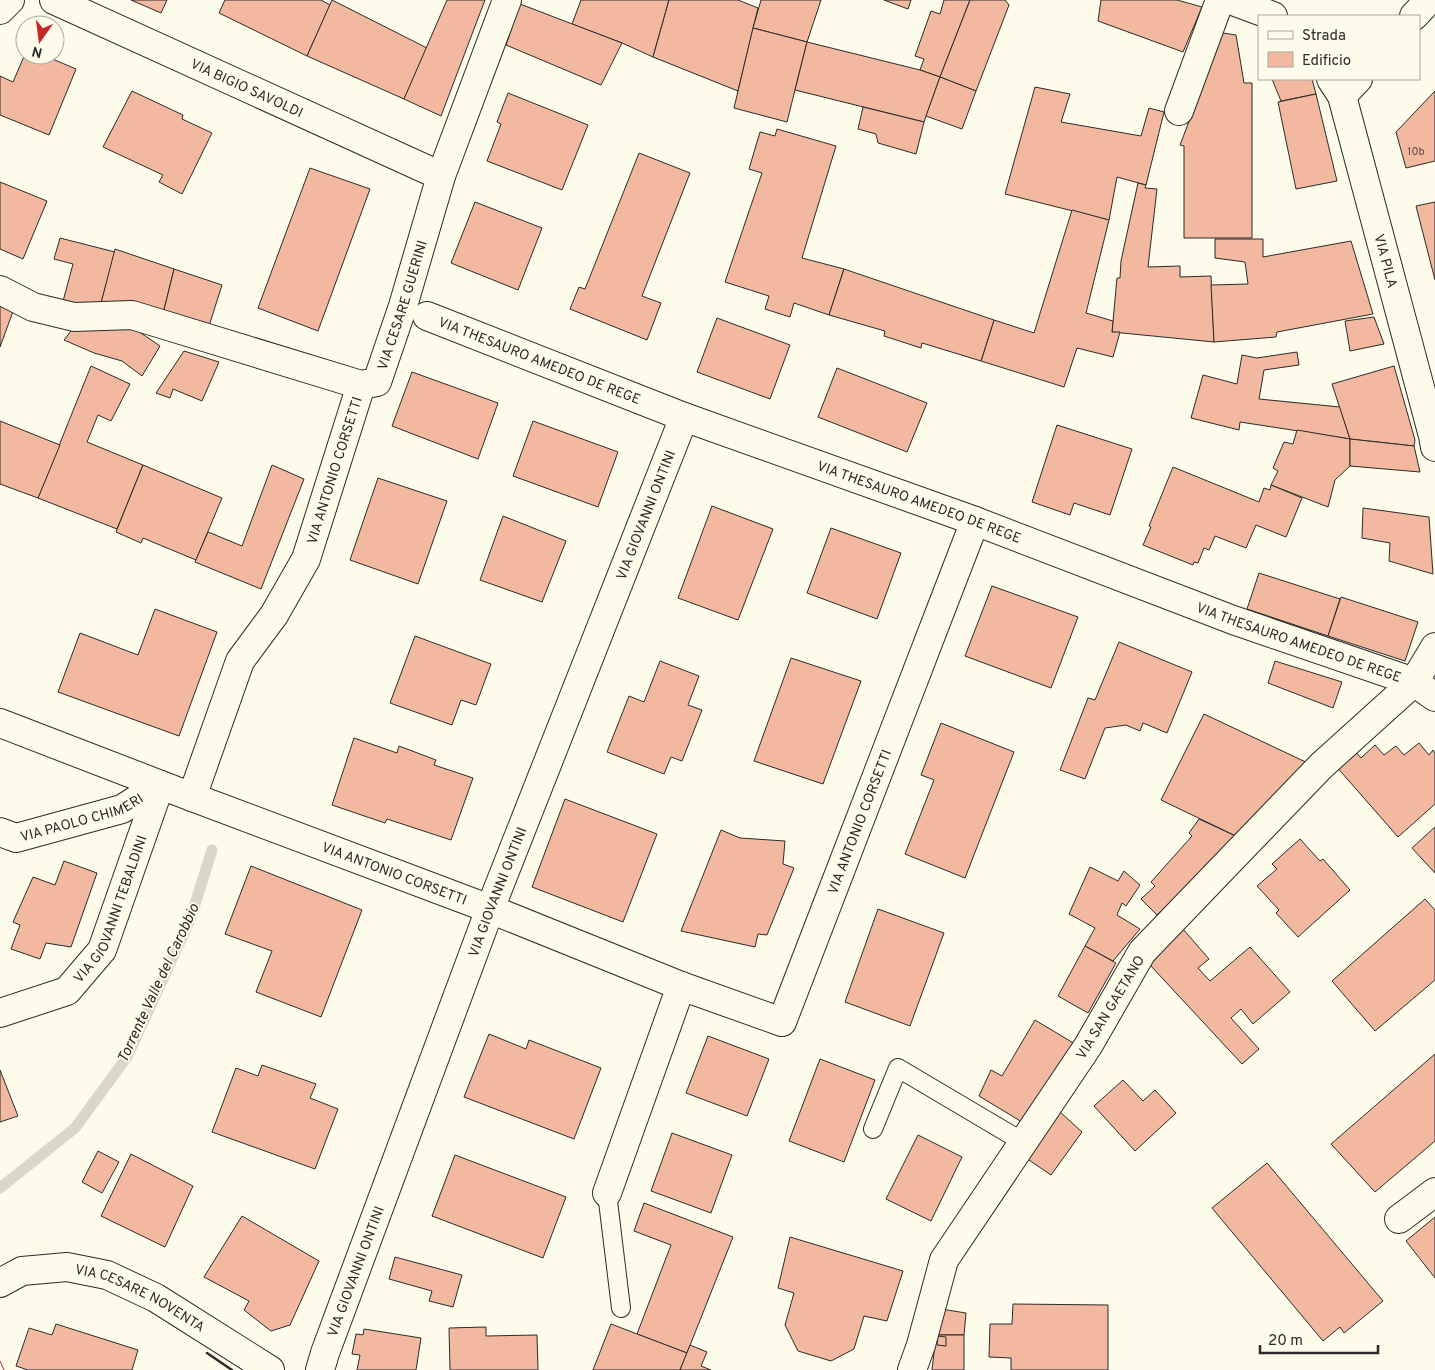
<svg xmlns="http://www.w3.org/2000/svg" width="1435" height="1370" font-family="Overpass,sans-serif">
  <rect width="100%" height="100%" fill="#fdfbea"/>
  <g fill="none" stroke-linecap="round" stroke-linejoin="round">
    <path stroke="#d8d7c9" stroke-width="11" d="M 0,1188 L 75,1128 L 127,1057 L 190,920 L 212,850"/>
  </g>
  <g fill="#f2b8a0" stroke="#2b2b2b">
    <path d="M 131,0 L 167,0 L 161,13 Z"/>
    <path d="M 225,0 L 321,0 L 330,5 L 307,56 L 219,13 Z"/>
    <path d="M 332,0 L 427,48 L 404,99 L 307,56 Z"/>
    <path d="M 447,0 L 485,0 L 441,116 L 404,99 Z"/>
    <path d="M 581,0 L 669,0 L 653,57 L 622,43 L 572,24 Z"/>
    <path d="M 669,0 L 738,0 L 758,8 L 738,91 L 653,57 Z"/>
    <path d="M 761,0 L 821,0 L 807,42 L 753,28 Z"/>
    <path d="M 884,0 L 911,0 L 908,9 Z"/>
    <path d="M 944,0 L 970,0 L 940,77 L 920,70 L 924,59 L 915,56 L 931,11 L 940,14 Z"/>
    <path d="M 970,0 L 1005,0 L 1009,5 L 976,91 L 940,77 Z"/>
    <path d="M 1101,0 L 1177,0 L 1202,7 L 1183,52 L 1098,21 Z"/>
    <path d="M 520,4 L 622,43 L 601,85 L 506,45 Z"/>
    <path d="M 753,28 L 807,42 L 787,122 L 734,108 Z"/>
    <path d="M 1223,33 L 1236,35 L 1244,83 L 1252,83 L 1252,238 L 1184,238 L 1184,146 L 1180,145 Z"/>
    <path d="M 807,42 L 920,70 L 940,77 L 924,122 L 795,90 Z"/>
    <path d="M 25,54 L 43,55 L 76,69 L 49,135 L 0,115 L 0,76 L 13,82 Z"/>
    <path d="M 940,77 L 976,91 L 962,129 L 926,116 Z"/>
    <path d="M 1272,79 L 1312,79 L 1316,94 L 1281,101 Z"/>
    <path d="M 1035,87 L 1070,94 L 1061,122 L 1141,136 L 1149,108 L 1164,112 L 1146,185 L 1117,177 L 1109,220 L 1005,194 Z"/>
    <path d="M 132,91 L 183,115 L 182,119 L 212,133 L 182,194 L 159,182 L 163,175 L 103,147 Z"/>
    <path d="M 1435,91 L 1435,161 L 1406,168 L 1396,132 Z"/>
    <path d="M 508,93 L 588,125 L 562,190 L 487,161 L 501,124 L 497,122 Z"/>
    <path d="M 1316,94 L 1337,181 L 1296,189 L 1278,102 Z"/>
    <path d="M 863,107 L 924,122 L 916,154 L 878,143 L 876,134 L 858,129 Z"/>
    <path d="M 777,129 L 836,146 L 802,258 L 844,269 L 829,315 L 794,303 L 790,317 L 765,309 L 769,296 L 725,282 L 762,173 L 749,169 L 760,132 L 775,136 Z"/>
    <path d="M 639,153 L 690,173 L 642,296 L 661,303 L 647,340 L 570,309 L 579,287 L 585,289 Z"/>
    <path d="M 310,168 L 370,189 L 318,331 L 258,308 Z"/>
    <path d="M 0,182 L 47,201 L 23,259 L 0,249 Z"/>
    <path d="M 1138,183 L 1146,185 L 1145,188 L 1157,189 L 1148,267 L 1180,266 L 1180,277 L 1211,276 L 1214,342 L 1112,332 L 1117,278 L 1120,278 L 1121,261 Z"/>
    <path d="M 475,202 L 542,228 L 518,290 L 451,263 Z"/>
    <path d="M 1435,202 L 1435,280 L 1416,206 Z"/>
    <path d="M 1072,210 L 1109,220 L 1086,313 L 1113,321 L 1112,332 L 1120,332 L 1113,357 L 1077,348 L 1064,387 L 981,361 L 994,320 L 1034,333 Z"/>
    <path d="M 60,238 L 115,252 L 100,307 L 62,305 L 73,264 L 54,259 Z"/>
    <path d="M 1215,239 L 1263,239 L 1263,257 L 1351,241 L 1373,314 L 1277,332 L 1276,337 L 1214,342 L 1211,285 L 1248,284 L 1245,262 L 1215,258 Z"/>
    <path d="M 115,249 L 174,269 L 163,314 L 100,307 Z"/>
    <path d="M 174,269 L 222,285 L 209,326 L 163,314 Z"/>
    <path d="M 844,269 L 994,320 L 981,361 L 922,343 L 921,348 L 884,336 L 885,331 L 829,315 Z"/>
    <path d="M 0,301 L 15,306 L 0,347 Z"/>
    <path d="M 1374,317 L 1384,344 L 1350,351 L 1345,321 Z"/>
    <path d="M 717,318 L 790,345 L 770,399 L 697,372 Z"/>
    <path d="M 78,322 L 129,325 L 160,346 L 142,376 L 122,361 L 94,353 L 64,340 Z"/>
    <path d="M 184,351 L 219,362 L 202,401 L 173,389 L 170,398 L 156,393 Z"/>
    <path d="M 1297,352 L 1299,365 L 1264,370 L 1259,399 L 1340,407 L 1350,439 L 1240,422 L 1239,430 L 1191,418 L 1203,375 L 1237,384 L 1242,355 L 1257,358 Z"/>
    <path d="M 91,366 L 130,384 L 111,421 L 98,415 L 87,442 L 143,465 L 117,529 L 38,498 Z"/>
    <path d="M 1394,366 L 1415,440 L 1414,446 L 1350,439 L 1332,384 Z"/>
    <path d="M 837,368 L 927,403 L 907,452 L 818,417 Z"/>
    <path d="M 412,372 L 498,403 L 478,459 L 392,426 Z"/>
    <path d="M 0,421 L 60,445 L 38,498 L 0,484 Z"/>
    <path d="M 533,421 L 618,452 L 598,507 L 513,476 Z"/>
    <path d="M 1057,425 L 1132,449 L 1110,515 L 1074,503 L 1070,515 L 1032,502 Z"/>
    <path d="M 1297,430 L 1350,439 L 1350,466 L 1335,480 L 1328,507 L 1271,485 L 1278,471 L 1273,468 L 1284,442 L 1293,444 Z"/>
    <path d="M 1350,439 L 1414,446 L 1420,472 L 1350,466 Z"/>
    <path d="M 143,465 L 222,498 L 196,560 L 143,538 L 141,543 L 116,532 Z"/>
    <path d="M 272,465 L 304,479 L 261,589 L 195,562 L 208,532 L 242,546 Z"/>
    <path d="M 1173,467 L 1259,502 L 1264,488 L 1270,490 L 1271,485 L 1302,498 L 1286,537 L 1256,525 L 1246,548 L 1215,536 L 1209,550 L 1204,548 L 1198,563 L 1194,562 L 1193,565 L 1143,545 L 1151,527 L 1149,526 Z"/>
    <path d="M 378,478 L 447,501 L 418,584 L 350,560 Z"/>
    <path d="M 712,506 L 773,529 L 738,620 L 678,598 Z"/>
    <path d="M 1363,508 L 1429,517 L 1433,574 L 1389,561 L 1390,543 L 1362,538 Z"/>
    <path d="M 503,516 L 566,541 L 542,602 L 480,580 Z"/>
    <path d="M 831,528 L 901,553 L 877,619 L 807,593 Z"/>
    <path d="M 1259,573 L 1340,599 L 1328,636 L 1247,609 Z"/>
    <path d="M 992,586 L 1078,617 L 1051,688 L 965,656 Z"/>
    <path d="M 1341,597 L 1418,622 L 1405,661 L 1328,636 Z"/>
    <path d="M 155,609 L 217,632 L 179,736 L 58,692 L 80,633 L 138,655 Z"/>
    <path d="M 415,636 L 491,664 L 476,705 L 461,700 L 452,725 L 390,703 Z"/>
    <path d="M 1119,642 L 1192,672 L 1167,733 L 1143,723 L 1140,731 L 1126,725 L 1105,728 L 1085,779 L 1060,770 L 1088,698 L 1095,700 Z"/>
    <path d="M 791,658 L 861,681 L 823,784 L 754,761 Z"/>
    <path d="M 660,661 L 699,676 L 688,705 L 702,710 L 682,761 L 671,757 L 664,774 L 607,752 L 629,696 L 644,702 Z"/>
    <path d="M 1275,661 L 1342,682 L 1333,708 L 1268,683 Z"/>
    <path d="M 1204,714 L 1312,765 L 1242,839 L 1161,800 Z"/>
    <path d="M 941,723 L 1014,752 L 965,878 L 905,854 L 934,780 L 921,775 Z"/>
    <path d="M 354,738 L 397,753 L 399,746 L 436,760 L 434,765 L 473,778 L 451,840 L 387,819 L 385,823 L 332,805 Z"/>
    <path d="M 1419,743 L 1429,755 L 1433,750 L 1435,753 L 1435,804 L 1398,837 L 1335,765 L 1354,750 L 1361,758 L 1375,745 L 1384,755 L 1396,746 L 1404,755 Z"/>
    <path d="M 565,799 L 657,834 L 623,922 L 532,887 Z"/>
    <path d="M 1199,819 L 1242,839 L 1157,915 L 1141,899 L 1155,886 L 1151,882 L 1192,836 L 1189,833 Z"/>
    <path d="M 1435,827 L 1435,873 L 1412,848 Z"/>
    <path d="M 721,830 L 740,838 L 785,841 L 783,864 L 794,868 L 767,935 L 758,934 L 755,947 L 681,931 Z"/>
    <path d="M 1300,839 L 1320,861 L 1323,859 L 1350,890 L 1298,937 L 1276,913 L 1279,910 L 1257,886 L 1277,869 L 1272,864 Z"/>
    <path d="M 64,861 L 97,873 L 71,947 L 46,943 L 40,959 L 11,949 L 20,925 L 13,922 L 33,877 L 55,885 Z"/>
    <path d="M 251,866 L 362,910 L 321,1017 L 256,992 L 272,951 L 225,934 Z"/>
    <path d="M 1090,867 L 1118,881 L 1124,871 L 1140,885 L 1126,906 L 1122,903 L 1117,915 L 1140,929 L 1113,961 L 1085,946 L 1095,928 L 1069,914 Z"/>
    <path d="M 1425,899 L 1435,910 L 1435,980 L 1375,1031 L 1332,981 Z"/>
    <path d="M 878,909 L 944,933 L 910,1026 L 845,1002 Z"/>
    <path d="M 1182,928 L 1209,959 L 1198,968 L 1210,981 L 1250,947 L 1290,992 L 1253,1024 L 1241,1009 L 1231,1018 L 1259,1049 L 1242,1064 L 1150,965 Z"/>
    <path d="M 1085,946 L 1116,963 L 1088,1013 L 1058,996 Z"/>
    <path d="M 1035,1020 L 1075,1044 L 1022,1122 L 979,1096 L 991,1070 L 1002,1076 Z"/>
    <path d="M 489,1034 L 526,1049 L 529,1040 L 601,1068 L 574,1139 L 464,1097 Z"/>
    <path d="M 708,1036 L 769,1059 L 747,1116 L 686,1093 Z"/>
    <path d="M 1435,1054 L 1435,1141 L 1375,1192 L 1331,1144 Z"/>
    <path d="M 820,1059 L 875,1080 L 844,1162 L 789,1141 Z"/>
    <path d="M 262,1065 L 316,1084 L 310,1098 L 338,1109 L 315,1169 L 212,1132 L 236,1068 L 258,1076 Z"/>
    <path d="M 0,1070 L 18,1116 L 0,1122 Z"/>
    <path d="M 1123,1080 L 1143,1101 L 1155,1090 L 1176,1113 L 1135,1151 L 1094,1106 Z"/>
    <path d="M 1059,1111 L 1082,1132 L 1051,1175 L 1026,1158 Z"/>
    <path d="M 672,1133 L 732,1155 L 711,1213 L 651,1191 Z"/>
    <path d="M 918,1135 L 962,1157 L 931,1221 L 886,1199 Z"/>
    <path d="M 98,1151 L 119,1162 L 102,1193 L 82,1182 Z"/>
    <path d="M 131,1154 L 193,1186 L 165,1247 L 101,1216 Z"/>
    <path d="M 455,1155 L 566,1197 L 543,1258 L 432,1216 Z"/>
    <path d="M 1267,1163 L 1383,1301 L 1344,1333 L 1340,1327 L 1323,1341 L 1212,1208 Z"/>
    <path d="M 644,1203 L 733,1237 L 687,1353 L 637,1334 L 671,1245 L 634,1231 Z"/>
    <path d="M 242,1216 L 319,1261 L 290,1325 L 271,1331 L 244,1310 L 249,1301 L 204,1277 Z"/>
    <path d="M 1435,1217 L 1435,1278 L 1406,1241 Z"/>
    <path d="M 790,1237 L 903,1271 L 887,1321 L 864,1316 L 854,1349 L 831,1361 L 798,1351 L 785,1325 L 794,1293 L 778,1288 Z"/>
    <path d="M 395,1257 L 462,1275 L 453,1307 L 429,1301 L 432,1291 L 389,1279 Z"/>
    <path d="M 1013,1304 L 1108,1305 L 1108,1370 L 1011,1370 L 1011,1358 L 989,1357 L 990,1324 L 1012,1324 Z"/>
    <path d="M 941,1309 L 966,1313 L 964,1335 L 936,1335 Z"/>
    <path d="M 56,1324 L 138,1350 L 132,1370 L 28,1370 L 16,1366 L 29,1328 L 52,1335 Z"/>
    <path d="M 611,1324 L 687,1353 L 680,1370 L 593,1370 Z"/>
    <path d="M 486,1327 L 486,1336 L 537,1335 L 538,1370 L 450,1370 L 449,1328 Z"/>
    <path d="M 364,1329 L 421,1338 L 416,1370 L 357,1370 L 360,1355 L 352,1354 L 356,1334 L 363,1335 Z"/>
    <path d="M 936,1335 L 964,1335 L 964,1370 L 932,1370 Z"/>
    <path d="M 938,1336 L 946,1337 L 946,1346 L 937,1345 Z"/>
    <path d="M 690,1345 L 707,1352 L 701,1366 L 711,1370 L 680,1370 Z"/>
  </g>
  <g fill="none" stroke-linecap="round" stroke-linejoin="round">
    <defs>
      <g id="lane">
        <path d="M 873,1129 L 898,1068 L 1023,1142"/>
        <path d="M 607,1193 L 621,1308"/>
      </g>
      <g id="street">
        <path id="s1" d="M 54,0 L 441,176"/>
        <path d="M 1230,0 L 1273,16"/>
        <path d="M 0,10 L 10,0"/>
        <path d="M 1414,16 L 1429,0"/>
        <path id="s2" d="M 1331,79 L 1342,96 L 1433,436 L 1435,447"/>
        <path d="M 1342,96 L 1358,79"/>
        <path d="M 1179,111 L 1220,0"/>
        <path id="s3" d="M 0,290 L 33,307 L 74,317 L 132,315 L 361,385 L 377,382 L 403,306 L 441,176 L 507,0"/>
        <path id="s4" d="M 427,316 L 684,417 L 975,521 L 1233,620 L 1414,682 L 1321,766 L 1142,952 L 1088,1046 L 944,1260 L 921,1345 L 912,1370"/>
        <path d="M 1435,647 L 1414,682 L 1435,697"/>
        <path id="s5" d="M 0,723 L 192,797 L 490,909 L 681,986 L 782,1022 L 975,521"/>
        <path id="s6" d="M 192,797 L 240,661 L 274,615 L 306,559 L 361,385"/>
        <path id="s7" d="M 0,832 L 16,838 L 122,809 L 160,785"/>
        <path id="s8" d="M 0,1013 L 67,991 L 102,950 L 160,785"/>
        <path d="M 607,1193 L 681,986"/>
        <path d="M 1399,1219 L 1435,1192"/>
        <path id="s9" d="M 0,1283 L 22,1271 L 67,1267 L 107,1275 L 156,1298 L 270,1370"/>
        <path id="s10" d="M 320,1370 L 325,1353 L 490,909 L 684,417"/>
      </g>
    </defs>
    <use href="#lane" stroke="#2b2b2b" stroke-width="20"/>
    <use href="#street" stroke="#2b2b2b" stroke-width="30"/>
    <use href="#lane" stroke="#fdfbea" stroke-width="18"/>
    <use href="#street" stroke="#fdfbea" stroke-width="28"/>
    <path stroke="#2b2b2b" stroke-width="2.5" d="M 207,1353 L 232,1370"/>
    <path stroke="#c62828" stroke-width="1" stroke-dasharray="18 4 2.5 4" stroke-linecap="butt" d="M 0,1361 L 4,1370"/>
  </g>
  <g text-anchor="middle" stroke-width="4" stroke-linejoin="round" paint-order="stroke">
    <g font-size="11" fill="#5d4e48">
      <text x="1416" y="155">10b</text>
    </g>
    <g font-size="14" fill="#2b2b2b" stroke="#fdfbea">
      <text dy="5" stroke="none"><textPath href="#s1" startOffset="212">VIA BIGIO SAVOLDI</textPath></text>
      <text dy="5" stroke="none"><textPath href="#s2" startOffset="191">VIA PILA</textPath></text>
      <text dy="5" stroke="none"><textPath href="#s3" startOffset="474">VIA CESARE GUERINI</textPath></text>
      <text dy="5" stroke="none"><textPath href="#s4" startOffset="121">VIA THESAURO AMEDEO DE REGE</textPath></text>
      <text dy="5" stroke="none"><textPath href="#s6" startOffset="359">VIA ANTONIO CORSETTI</textPath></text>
      <text dy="5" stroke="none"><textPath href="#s4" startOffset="526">VIA THESAURO AMEDEO DE REGE</textPath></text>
      <text dy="5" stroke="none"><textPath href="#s10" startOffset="915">VIA GIOVANNI ONTINI</textPath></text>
      <text dy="5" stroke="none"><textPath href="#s4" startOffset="931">VIA THESAURO AMEDEO DE REGE</textPath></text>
      <text dy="5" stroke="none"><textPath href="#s7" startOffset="86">VIA PAOLO CHIMERI</textPath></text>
      <text dy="5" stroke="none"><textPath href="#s5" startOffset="1052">VIA ANTONIO CORSETTI</textPath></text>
      <text dy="5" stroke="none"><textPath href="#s5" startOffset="422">VIA ANTONIO CORSETTI</textPath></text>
      <text dy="5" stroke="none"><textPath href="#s10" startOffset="510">VIA GIOVANNI ONTINI</textPath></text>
      <text dy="5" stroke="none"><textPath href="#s8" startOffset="165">VIA GIOVANNI TEBALDINI</textPath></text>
      <text transform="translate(1110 1007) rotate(-59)" y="5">VIA SAN GAETANO</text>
      <text dy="5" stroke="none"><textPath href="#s10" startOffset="105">VIA GIOVANNI ONTINI</textPath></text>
      <text dy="5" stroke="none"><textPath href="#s9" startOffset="150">VIA CESARE NOVENTA</textPath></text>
    </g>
    <g font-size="15" font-style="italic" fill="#2b2b2b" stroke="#fdfbea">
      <text transform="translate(158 983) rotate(-65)" y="5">Torrente Valle del Carobbio</text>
    </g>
  </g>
  <rect x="1258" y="15" width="162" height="65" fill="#fdfbea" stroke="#a9a89e"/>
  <rect x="1268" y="31" width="25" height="8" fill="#fdfbea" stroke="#a9a89e"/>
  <text x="1302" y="40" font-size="15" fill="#2b2b2b">Strada</text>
  <rect x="1268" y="52" width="25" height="15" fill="#f2b8a0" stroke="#a9a89e"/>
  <text x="1302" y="65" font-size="15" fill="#2b2b2b">Edificio</text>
  <g transform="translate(40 40) rotate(194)"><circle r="24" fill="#fdfbea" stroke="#a9a89e"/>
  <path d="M0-4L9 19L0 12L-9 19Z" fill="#c62828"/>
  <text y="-8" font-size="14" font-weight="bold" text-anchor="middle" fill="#2b2b2b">N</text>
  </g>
  <path d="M1260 1345v8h118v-8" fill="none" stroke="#2b2b2b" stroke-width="2.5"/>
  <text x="1268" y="1345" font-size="15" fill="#2b2b2b" stroke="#fdfbea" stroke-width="4" paint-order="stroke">20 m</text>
</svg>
